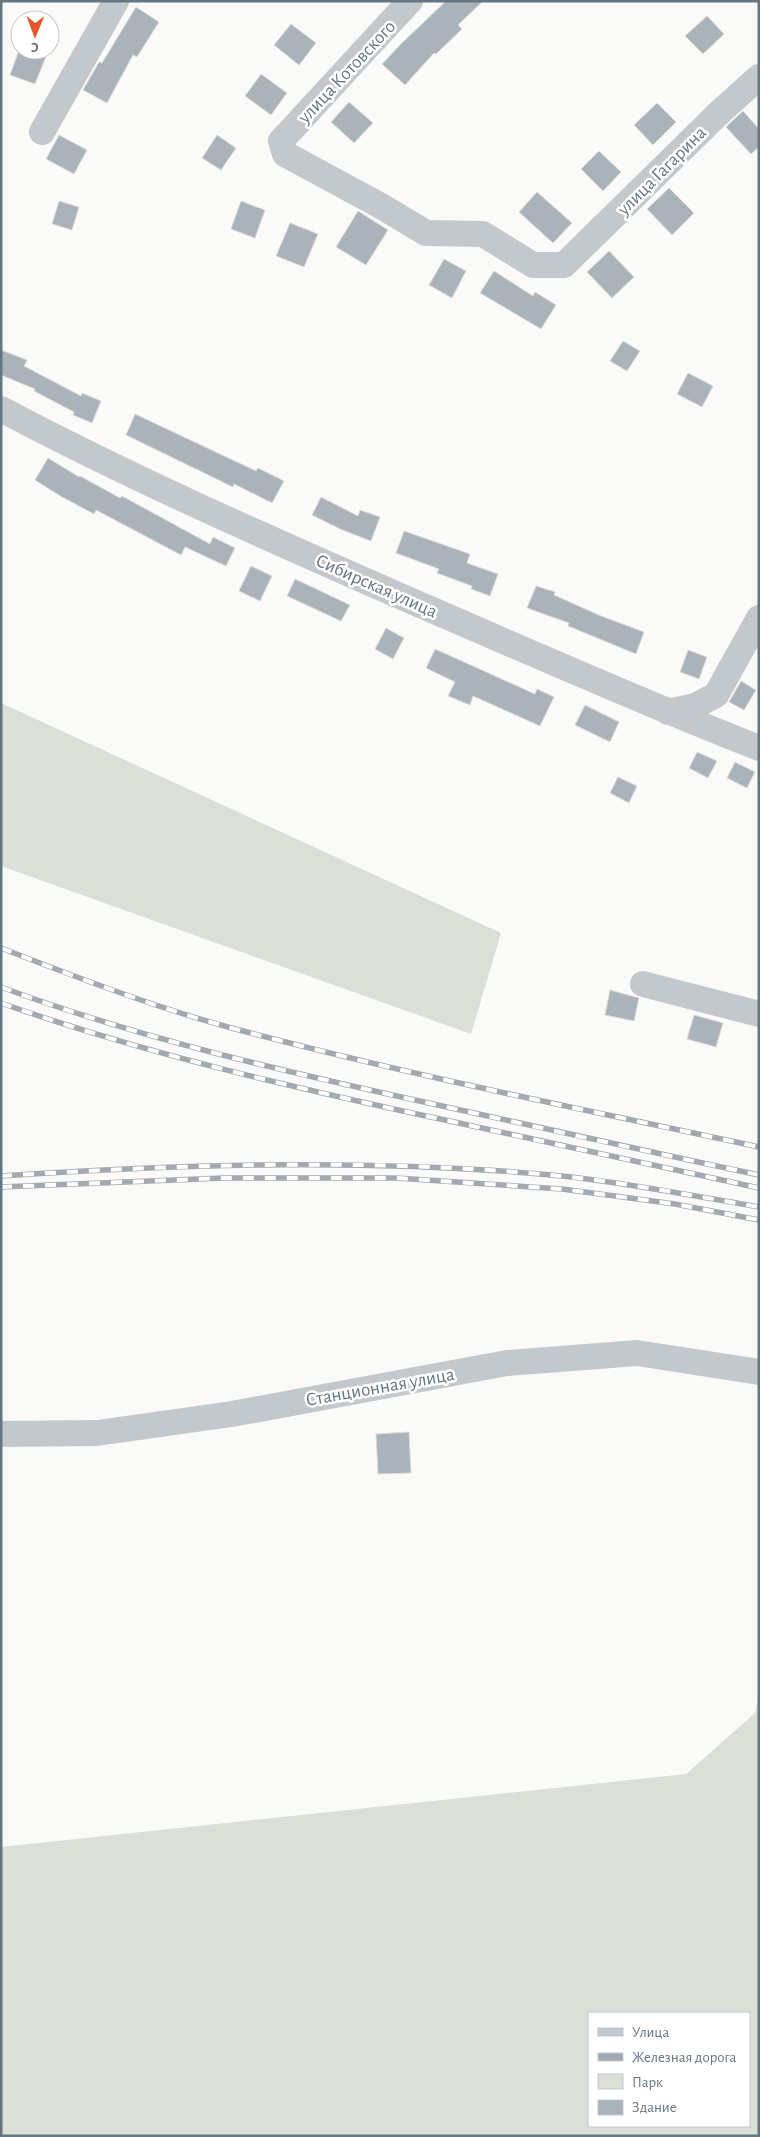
<svg xmlns="http://www.w3.org/2000/svg" width="760" height="2137" font-family="'Alegreya Sans',sans-serif">
  <rect width="100%" height="100%" fill="#fafaf8"/>
  <g fill="#dadfd7" fill-rule="evenodd">
    <path d="M 1,703 L 501,933 L 471,1034 L 1,866 Z"/>
    <path d="M 759,1695 L 759,2136 L 1,2136 L 1,1847 L 686,1774 L 755,1713 ZM 589,2013 L 749,2013 L 749,2126 L 589,2126 Z"/>
  </g>
  <g fill="#aab3b9" stroke="#dcdcda">
    <path d="M 446,1 L 483,1 L 458,25 L 462,29 L 436,54 L 434,53 L 405,85 L 382,64 L 403,42 Z"/>
    <path d="M 136,7 L 159,22 L 137,57 L 133,55 L 107,103 L 83,90 L 99,62 L 102,63 Z"/>
    <path d="M 707,16 L 724,34 L 703,54 L 685,36 Z"/>
    <path d="M 291,24 L 316,43 L 299,65 L 274,45 Z"/>
    <path d="M 19,50 L 35,50 L 47,54 L 35,84 L 10,75 Z"/>
    <path d="M 261,74 L 287,93 L 271,115 L 245,96 Z"/>
    <path d="M 349,102 L 373,123 L 354,143 L 331,122 Z"/>
    <path d="M 657,103 L 676,122 L 653,145 L 634,125 Z"/>
    <path d="M 743,111 L 759,129 L 759,147 L 751,154 L 726,127 Z"/>
    <path d="M 59,135 L 87,150 L 74,174 L 46,159 Z"/>
    <path d="M 217,135 L 236,148 L 221,170 L 202,158 Z"/>
    <path d="M 599,151 L 621,172 L 603,191 L 581,169 Z"/>
    <path d="M 669,188 L 694,213 L 672,235 L 647,209 Z"/>
    <path d="M 537,192 L 572,223 L 553,243 L 519,212 Z"/>
    <path d="M 59,201 L 79,207 L 72,230 L 52,224 Z"/>
    <path d="M 241,201 L 265,210 L 255,238 L 231,229 Z"/>
    <path d="M 358,211 L 388,230 L 366,265 L 336,247 Z"/>
    <path d="M 290,223 L 318,234 L 304,267 L 276,256 Z"/>
    <path d="M 609,251 L 634,277 L 612,298 L 587,272 Z"/>
    <path d="M 444,259 L 466,271 L 452,298 L 429,285 Z"/>
    <path d="M 494,271 L 533,296 L 535,292 L 556,305 L 541,329 L 480,293 Z"/>
    <path d="M 623,341 L 640,351 L 627,371 L 610,361 Z"/>
    <path d="M 1,350 L 27,360 L 24,366 L 81,396 L 82,393 L 101,401 L 92,423 L 73,415 L 74,412 L 34,391 L 35,389 L 1,375 Z"/>
    <path d="M 688,373 L 713,386 L 702,407 L 677,394 Z"/>
    <path d="M 135,414 L 256,471 L 258,468 L 284,481 L 272,503 L 234,484 L 233,487 L 126,435 Z"/>
    <path d="M 48,458 L 79,477 L 80,476 L 120,498 L 122,496 L 210,544 L 213,537 L 235,548 L 226,566 L 185,547 L 181,555 L 96,510 L 94,514 L 62,497 L 35,480 Z"/>
    <path d="M 321,497 L 358,516 L 360,510 L 380,517 L 371,541 L 340,529 L 312,515 Z"/>
    <path d="M 404,531 L 470,554 L 467,563 L 498,574 L 490,596 L 471,589 L 472,586 L 437,573 L 439,569 L 396,553 Z"/>
    <path d="M 251,566 L 272,576 L 260,601 L 239,591 Z"/>
    <path d="M 295,579 L 350,605 L 341,621 L 287,596 Z"/>
    <path d="M 536,586 L 555,592 L 554,595 L 601,616 L 644,632 L 636,654 L 568,626 L 569,623 L 527,608 Z"/>
    <path d="M 386,628 L 404,638 L 393,659 L 375,649 Z"/>
    <path d="M 435,649 L 535,694 L 537,689 L 554,697 L 540,726 L 473,696 L 470,705 L 448,696 L 455,682 L 426,668 Z"/>
    <path d="M 688,650 L 707,657 L 699,679 L 680,672 Z"/>
    <path d="M 741,681 L 756,690 L 744,710 L 729,702 Z"/>
    <path d="M 585,705 L 619,722 L 610,742 L 575,725 Z"/>
    <path d="M 697,752 L 717,761 L 708,778 L 689,768 Z"/>
    <path d="M 735,762 L 755,772 L 747,788 L 727,778 Z"/>
    <path d="M 618,777 L 637,786 L 629,803 L 610,793 Z"/>
    <path d="M 610,990 L 639,998 L 634,1021 L 605,1015 Z"/>
    <path d="M 694,1015 L 723,1023 L 716,1047 L 687,1039 Z"/>
    <path d="M 409,1432 L 411,1473 L 378,1474 L 376,1434 Z"/>
  </g>
  <g fill="none" stroke-linecap="round" stroke-linejoin="round">
    <g stroke="#c3c8cc" stroke-width="26">
      <path d="M 410,1 L 281,141 L 285,154 L 381,206 L 426,233 L 483,234 L 533,265 L 564,265 L 720,112 L 759,77"/>
      <path d="M 42,132 L 116,1"/>
      <path d="M 1,409 C 133,479 272,540 409,600 C 525,650 641,702 759,748"/>
      <path d="M 668,712 L 695,706 L 716,695 L 759,618"/>
      <path d="M 643,984 L 759,1014"/>
      <path d="M 1,1434 L 97,1433 L 232,1414 L 507,1363 L 637,1353 L 759,1372"/>
    </g>
    <defs>
      <g id="rail">
        <path d="M 1,948 C 76,977 151,1006 228,1027 C 403,1074 582,1109 759,1147"/>
        <path d="M 1,987 C 141,1039 287,1072 433,1104 C 541,1128 650,1152 759,1175"/>
        <path d="M 1,1003 C 146,1054 295,1088 445,1120 C 549,1143 654,1165 759,1188"/>
        <path d="M 1,1176 C 188,1164 376,1158 562,1176 C 628,1183 694,1196 759,1207"/>
        <path d="M 1,1187 L 224,1178 L 396,1178 L 562,1189 L 675,1204 L 759,1220"/>
      </g>
    </defs>
    <use href="#rail" stroke="#a2aab0" stroke-width="5.5"/>
    <use href="#rail" stroke="#fff" stroke-width="4" stroke-dasharray="11" stroke-linecap="butt"/>
  </g>
  <g text-anchor="middle" stroke-width="5" stroke-linejoin="round" paint-order="stroke">
    <g font-size="19" fill="#657683" stroke="#fff">
      <text transform="translate(346 71) rotate(-47)" y="7">улица Котовского</text>
      <text transform="translate(661 170) rotate(-45)" y="7">улица Гагарина</text>
      <text transform="translate(377 585) rotate(24)" y="7">Сибирская улица</text>
      <text transform="translate(380 1386) rotate(-10)" y="7">Станционная улица</text>
    </g>
  </g>
  <rect width="760" height="2137" fill="none" stroke="#657683" stroke-width="5"/>
  <rect x="588" y="2012" width="162" height="115" fill="#ffffff" stroke="#c1c8cd"/>
  <rect x="598" y="2028" width="25" height="8" fill="#c3c8cc" stroke="#c1c8cd"/>
  <text x="632" y="2037" font-size="15" fill="#657683">Улица</text>
  <rect x="598" y="2053" width="25" height="8" fill="#a2aab0" stroke="#c1c8cd"/>
  <text x="632" y="2062" font-size="15" fill="#657683">Железная дорога</text>
  <rect x="598" y="2074" width="25" height="15" fill="#dadfd7" stroke="#c1c8cd"/>
  <text x="632" y="2087" font-size="15" fill="#657683">Парк</text>
  <rect x="598" y="2100" width="25" height="15" fill="#aab3b9" stroke="#c1c8cd"/>
  <text x="632" y="2112" font-size="15" fill="#657683">Здание</text>
  <g transform="translate(35 35) rotate(181)"><circle r="24" fill="#ffffff" stroke="#c1c8cd"/>
  <path d="M0-4L9 19L0 12L-9 19Z" fill="#e4572e"/>
  <text y="-8" font-size="14" font-weight="bold" text-anchor="middle" fill="#657683">С</text>
  </g>
</svg>
